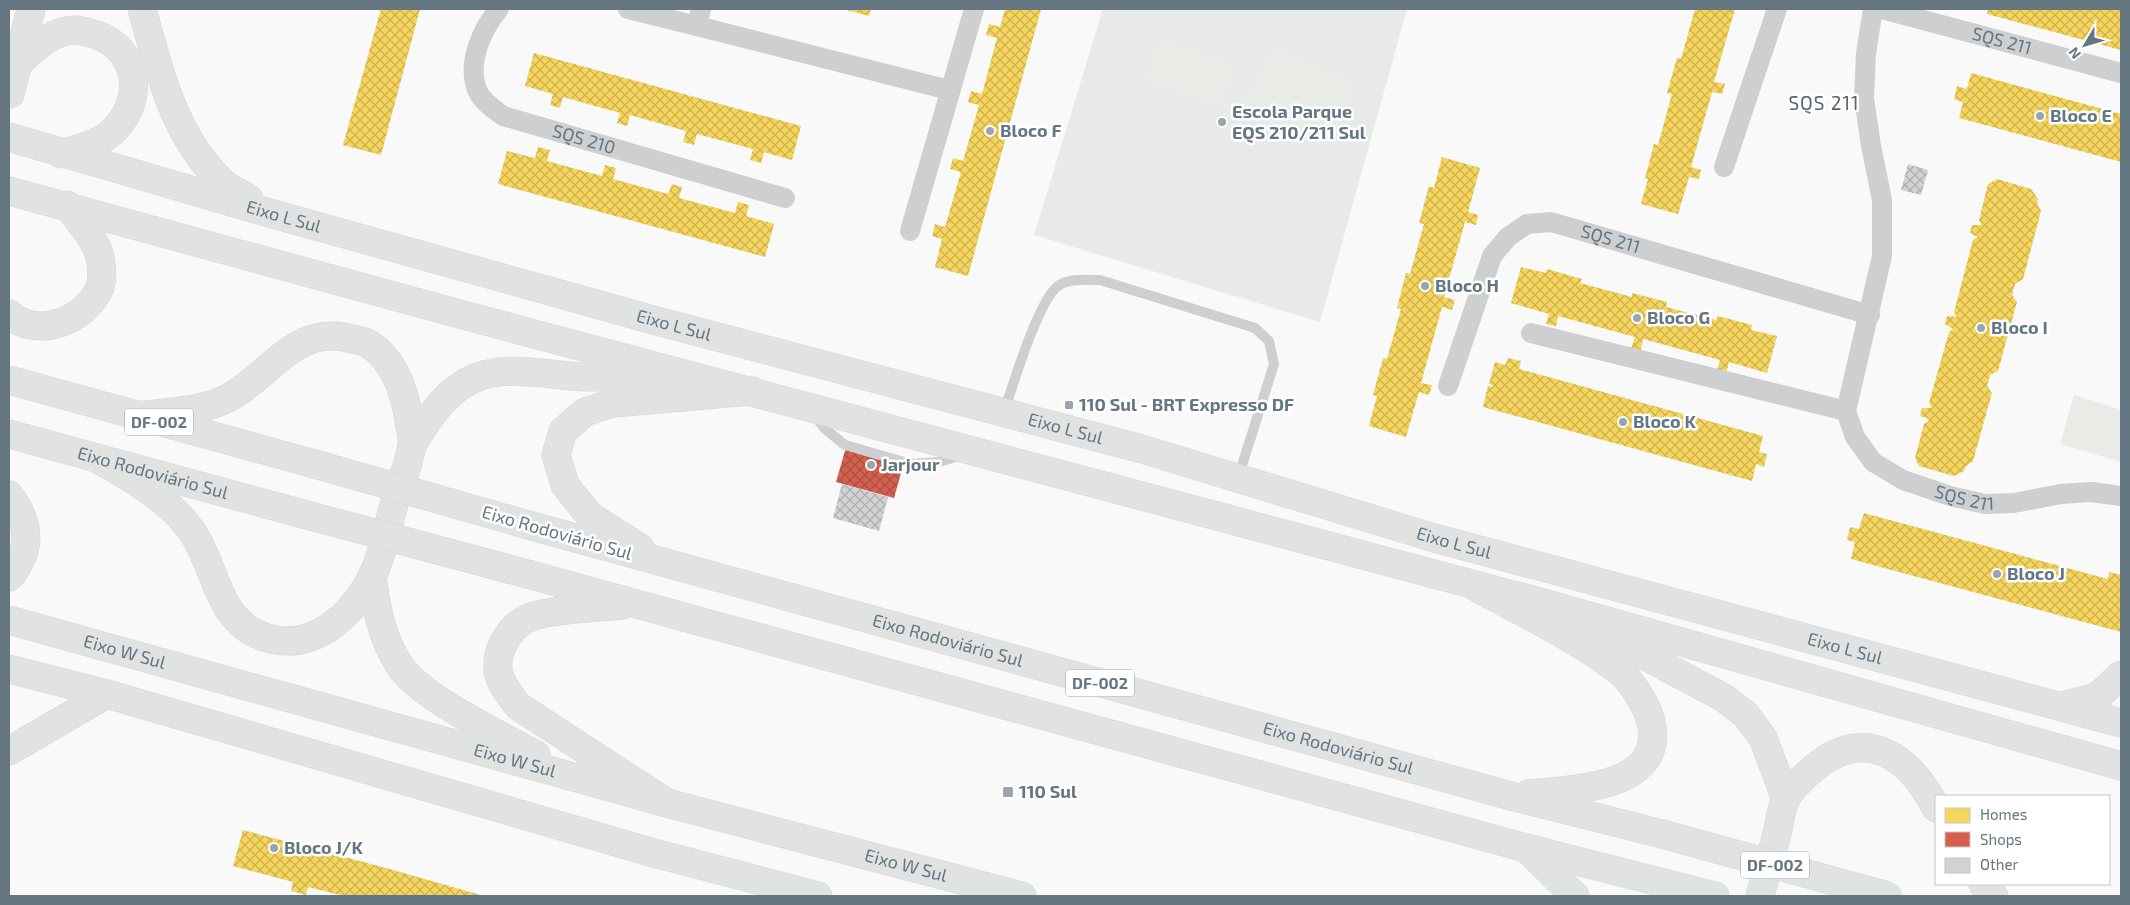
<svg xmlns="http://www.w3.org/2000/svg" width="2130" height="905" font-family="'Exo 2',sans-serif">
  <defs>
    <pattern id="homes-cross-hatch" width="8" height="8" patternUnits="userSpaceOnUse" patternTransform="scale(1.25)"><rect width="8" height="8" fill="#f6d55c"/><path d="M0 0l8 8M0 8l8-8" fill="none" stroke="#cbb151"/></pattern>
    <pattern id="shops-cross-hatch" width="8" height="8" patternUnits="userSpaceOnUse" patternTransform="scale(1.25)"><rect width="8" height="8" fill="#d6604d"/><path d="M0 0l8 8M0 8l8-8" fill="none" stroke="#a85144"/></pattern>
    <pattern id="building-cross-hatch" width="8" height="8" patternUnits="userSpaceOnUse" patternTransform="scale(1.25)"><rect width="8" height="8" fill="#d0d2d3"/><path d="M0 0l8 8M0 8l8-8" fill="none" stroke="#acafb1"/></pattern>
  </defs>
  <rect width="100%" height="100%" fill="#f9f9f9"/>
  <path fill="#e8e9e9" d="M 1103,9 L 1407,9 L 1320,322 L 1034,235 Z"/>
  <g fill="#e8ebe6">
    <path d="M 1160,39 L 1235,64 L 1220,107 L 1145,81 Z"/>
    <path d="M 1272,46 L 1357,84 L 1334,139 L 1247,101 Z"/>
    <path d="M 2074,395 L 2121,410 L 2121,462 L 2060,444 Z"/>
  </g>
  <g fill="url(#homes-cross-hatch)">
    <path d="M 381,9 L 420,9 L 381,155 L 343,145 Z"/>
    <path d="M 843,9 L 871,9 L 869,16 Z"/>
    <path d="M 1005,9 L 1041,9 L 968,276 L 935,267 L 942,239 L 932,236 L 935,224 L 945,227 L 961,172 L 950,169 L 953,158 L 963,161 L 979,105 L 968,102 L 971,91 L 982,94 L 997,38 L 986,35 L 989,24 L 1000,27 Z"/>
    <path d="M 1695,9 L 1735,9 L 1714,82 L 1725,84 L 1722,94 L 1712,92 L 1691,167 L 1701,170 L 1699,179 L 1689,177 L 1678,214 L 1641,204 L 1648,179 L 1645,178 L 1654,144 L 1658,145 L 1672,94 L 1667,93 L 1677,58 L 1681,59 Z"/>
    <path d="M 1988,9 L 2121,9 L 2121,50 L 1987,14 Z"/>
    <path d="M 534,53 L 801,126 L 792,160 L 764,152 L 761,163 L 750,160 L 753,149 L 697,134 L 694,145 L 683,142 L 686,131 L 630,115 L 627,126 L 617,123 L 620,113 L 563,97 L 560,108 L 550,105 L 553,94 L 525,86 Z"/>
    <path d="M 1971,73 L 2121,114 L 2121,162 L 1959,118 L 1963,102 L 1954,99 L 1957,86 L 1967,89 Z"/>
    <path d="M 538,147 L 550,150 L 547,161 L 602,176 L 605,165 L 616,168 L 613,179 L 668,194 L 672,184 L 682,187 L 679,198 L 735,213 L 738,202 L 749,205 L 746,216 L 774,224 L 765,257 L 498,184 L 507,151 L 535,158 Z"/>
    <path d="M 1442,157 L 1480,168 L 1468,212 L 1478,215 L 1476,225 L 1465,222 L 1444,297 L 1455,300 L 1452,310 L 1442,307 L 1421,383 L 1432,385 L 1429,395 L 1419,392 L 1406,437 L 1369,426 L 1377,396 L 1373,395 L 1383,358 L 1387,359 L 1401,309 L 1397,308 L 1406,273 L 1410,274 L 1424,224 L 1419,223 L 1429,186 L 1434,188 Z"/>
    <path d="M 1997,179 L 2031,189 L 2038,199 L 2037,203 L 2041,211 L 2023,279 L 2015,284 L 2012,295 L 2017,302 L 1998,371 L 1990,375 L 1987,386 L 1992,393 L 1973,461 L 1965,467 L 1964,471 L 1954,476 L 1919,466 L 1915,458 L 1924,424 L 1929,421 L 1927,418 L 1920,416 L 1922,408 L 1932,408 L 1929,403 L 1949,332 L 1953,329 L 1945,324 L 1947,316 L 1957,317 L 1954,312 L 1973,240 L 1978,237 L 1970,233 L 1972,225 L 1982,225 L 1979,220 L 1988,184 Z"/>
    <path d="M 1521,267 L 1546,273 L 1547,269 L 1582,279 L 1580,283 L 1632,297 L 1632,293 L 1667,302 L 1666,307 L 1716,320 L 1718,316 L 1752,325 L 1751,330 L 1777,336 L 1767,373 L 1729,362 L 1726,373 L 1717,371 L 1720,360 L 1643,339 L 1641,350 L 1631,348 L 1635,337 L 1558,316 L 1556,326 L 1546,324 L 1549,314 L 1511,303 Z"/>
    <path d="M 1508,358 L 1521,361 L 1519,369 L 1763,436 L 1759,452 L 1767,454 L 1764,467 L 1756,464 L 1752,481 L 1483,407 L 1488,386 L 1492,387 L 1493,385 L 1489,384 L 1495,362 L 1505,365 Z"/>
    <path d="M 1864,513 L 2108,579 L 2109,572 L 2121,575 L 2121,632 L 1851,559 L 1855,542 L 1847,540 L 1850,527 L 1859,529 Z"/>
    <path d="M 243,830 L 386,868 L 484,896 L 344,896 L 308,887 L 306,895 L 291,891 L 293,882 L 233,866 Z"/>
  </g>
  <path fill="url(#shops-cross-hatch)" d="M 847,444 L 905,459 L 894,498 L 836,482 Z"/>
  <g fill="url(#building-cross-hatch)">
    <path d="M 1908,164 L 1928,170 L 1921,195 L 1901,190 Z"/>
    <path d="M 842,484 L 888,497 L 879,531 L 833,518 Z"/>
  </g>
  <g fill="none" stroke-linecap="round" stroke-linejoin="round">
    <defs>
      <path id="secondary" d="M 10,94 L 31,9"/>
      <g id="primary">
        <path d="M 142,9 C 159,70 173,134 220,180 C 228,188 240,193 249,199"/>
        <path d="M 9,50 L 17,64 C 33,50 52,30 75,30 C 80,30 85,32 90,33 C 136,44 147,95 116,128 C 102,144 80,148 61,154"/>
        <path id="s5" d="M 9,137 L 273,214 L 657,321 L 1142,449 L 1431,537 L 2121,723"/>
        <path d="M 9,191 L 467,316 L 1547,604 L 2121,766"/>
        <path d="M 9,314 C 37,340 87,320 100,287 C 102,281 102,271 101,264 C 100,243 79,222 67,205"/>
        <path d="M 413,443 C 429,418 446,390 475,378 C 509,364 549,376 585,377 C 610,377 635,377 661,375"/>
        <path d="M 9,495 C 24,514 32,538 20,561 C 17,567 14,573 9,577"/>
        <path d="M 372,576 C 376,608 382,639 400,666 C 420,697 502,736 536,755"/>
        <path id="s6" d="M 9,620 L 667,803 L 1022,896"/>
        <path d="M 1595,629 L 1724,698 L 1746,715 L 1763,738 L 1786,799"/>
        <path d="M 9,669 L 107,694 L 654,853 L 818,896"/>
        <path d="M 2062,706 L 2097,697 L 2121,675"/>
        <path d="M 9,751 L 107,694"/>
      </g>
      <g id="highway">
        <path d="M 9,380 L 311,463"/>
        <path id="s7" d="M 9,434 L 292,511"/>
        <path d="M 98,459 C 133,479 171,500 193,533 C 217,569 217,621 264,637 C 312,653 351,617 372,577 C 382,557 388,526 394,504 C 400,485 410,463 412,444 C 413,437 410,428 409,421 C 405,392 395,361 369,344 C 365,341 357,340 352,339 C 296,323 271,375 228,398 C 201,412 166,412 136,416"/>
        <path id="s8" d="M 539,528 L 1511,796 L 1662,834"/>
        <path d="M 640,548 L 590,516 L 565,485 L 556,455 L 563,431 L 585,412 L 613,403 L 752,391"/>
        <path d="M 531,575 L 1526,848 L 1715,896"/>
        <path d="M 1474,586 C 1520,612 1578,638 1619,671 C 1632,681 1647,706 1651,722 C 1666,789 1573,789 1529,794"/>
        <path d="M 622,605 C 597,608 557,609 534,616 C 513,622 496,647 498,669 C 499,683 510,695 518,706 L 667,803"/>
        <path d="M 1527,849 L 1575,896"/>
        <path d="M 1983,884 L 1994,896"/>
        <path d="M 1760,896 C 1766,874 1772,852 1778,830 C 1780,820 1781,809 1785,800 C 1790,789 1804,777 1813,769 C 1865,725 1909,755 1936,808"/>
      </g>
    </defs>
    <use href="#secondary" stroke="#d5d6d7" stroke-width="29"/>
    <use href="#primary" stroke="#d5d6d7" stroke-width="29"/>
    <use href="#highway" stroke="#d5d6d6" stroke-width="29"/>
    <g stroke="#cecfd0" stroke-width="10">
      <path d="M 1004,412 C 1013,385 1038,301 1058,286 C 1069,278 1087,280 1100,280 L 1255,328 L 1269,341 L 1274,364 L 1238,478"/>
      <path d="M 813,414 L 825,429 L 845,445 L 911,464 L 939,462 L 962,455"/>
    </g>
    <g stroke="#cecfd0" stroke-width="20">
      <path id="s1" d="M 499,9 C 481,30 466,65 478,92 C 483,102 494,109 503,116 L 785,198"/>
      <path d="M 628,9 L 697,26"/>
      <path d="M 701,9 L 697,26 L 949,90"/>
      <path id="s2" d="M 1873,9 L 1866,53 L 1864,98 L 1871,146 L 1882,200 L 1882,256 L 1846,411 L 1855,437 L 1873,462 L 1903,480 L 1950,496 L 1985,504 L 2014,503 L 2061,494 L 2091,492 L 2121,496"/>
      <path id="s3" d="M 1882,9 L 2121,73"/>
      <path d="M 1724,167 L 1777,9"/>
      <path d="M 910,231 L 974,9"/>
      <path d="M 1531,333 L 1846,411"/>
      <path id="s4" d="M 1448,386 L 1492,256 L 1508,237 L 1527,224 L 1551,222 L 1870,315"/>
    </g>
    <use href="#secondary" stroke="#e1e2e2" stroke-width="28"/>
    <use href="#primary" stroke="#e1e2e2" stroke-width="28"/>
    <use href="#highway" stroke="#e1e2e2" stroke-width="28"/>
    <defs>
      <g id="highway-bridge">
        <path d="M 311,463 L 539,528"/>
        <path d="M 292,511 L 531,575"/>
        <path d="M 1662,834 L 1888,896"/>
      </g>
    </defs>
    <use href="#highway-bridge" stroke="#d5d6d6" stroke-width="29" stroke-linecap="butt"/>
    <use href="#highway-bridge" stroke="#e1e2e2" stroke-width="28"/>
  </g>
  <g fill="#99a4ac" stroke="#fff" stroke-width="2">
    <circle cx="2040" cy="116" r="5"/>
    <circle cx="1222" cy="122" r="5"/>
    <circle cx="990" cy="131" r="5"/>
    <circle cx="1425" cy="286" r="5"/>
    <circle cx="1637" cy="318" r="5"/>
    <circle cx="1981" cy="328" r="5"/>
    <rect x="1064" y="400" width="10" height="10" rx="2.5"/>
    <circle cx="1623" cy="422" r="5"/>
    <circle cx="871" cy="465" r="5"/>
    <circle cx="1997" cy="574" r="5"/>
    <rect x="1002" y="786" width="12" height="12" rx="2.5"/>
    <circle cx="274" cy="848" r="5"/>
  </g>
  <g text-anchor="middle" stroke-width="5" stroke-linejoin="round" paint-order="stroke">
    <g fill="#fff" stroke="#939fa8" stroke-width="1">
      <rect x="125" y="408.5" width="68" height="27" rx="4"/>
      <rect x="1066" y="669.5" width="68" height="27" rx="4"/>
      <rect x="1741" y="851.5" width="68" height="27" rx="4"/>
    </g>
    <g font-size="16" font-weight="bold" fill="#657683">
      <text x="159" y="428">DF-002</text>
      <text x="1100" y="689">DF-002</text>
      <text x="1775" y="871">DF-002</text>
    </g>
    <g font-size="18" fill="#657683" stroke="#fff">
      <text dy="6" stroke="none"><textPath href="#s3" startOffset="124">SQS 211</textPath></text>
      <text dy="6" stroke="none"><textPath href="#s1" startOffset="209">SQS 210</textPath></text>
      <text dy="6" stroke="none"><textPath href="#s5" startOffset="286">Eixo L Sul</textPath></text>
      <text dy="6" stroke="none"><textPath href="#s4" startOffset="271">SQS 211</textPath></text>
      <text dy="6" stroke="none"><textPath href="#s5" startOffset="691">Eixo L Sul</textPath></text>
      <text dy="6" stroke="none"><textPath href="#s5" startOffset="1096">Eixo L Sul</textPath></text>
      <text dy="6" stroke="none"><textPath href="#s7" startOffset="149">Eixo Rodoviário Sul</textPath></text>
      <text dy="6" stroke="none"><textPath href="#s2" startOffset="566">SQS 211</textPath></text>
      <text transform="translate(557 533) rotate(16)" y="6">Eixo Rodoviário Sul</text>
      <text dy="6" stroke="none"><textPath href="#s5" startOffset="1501">Eixo L Sul</textPath></text>
      <text dy="6" stroke="none"><textPath href="#s8" startOffset="424">Eixo Rodoviário Sul</textPath></text>
      <text dy="6" stroke="none"><textPath href="#s5" startOffset="1906">Eixo L Sul</textPath></text>
      <text dy="6" stroke="none"><textPath href="#s6" startOffset="120">Eixo W Sul</textPath></text>
      <text dy="6" stroke="none"><textPath href="#s8" startOffset="829">Eixo Rodoviário Sul</textPath></text>
      <text dy="6" stroke="none"><textPath href="#s6" startOffset="525">Eixo W Sul</textPath></text>
      <text dy="6" stroke="none"><textPath href="#s6" startOffset="930">Eixo W Sul</textPath></text>
    </g>
    <g font-size="18" font-weight="bold" fill="#657683" stroke="#fff" text-anchor="start">
      <text x="1232" y="118">Escola Parque<tspan x="1232" dy="21">EQS 210/211 Sul</tspan></text>
      <text x="2050" y="122">Bloco E</text>
      <text x="1000" y="137">Bloco F</text>
      <text x="1435" y="292">Bloco H</text>
      <text x="1647" y="324">Bloco G</text>
      <text x="1991" y="334">Bloco I</text>
      <text x="1079" y="411">110 Sul - BRT Expresso DF</text>
      <text x="1633" y="428">Bloco K</text>
      <text x="881" y="471">Jarjour</text>
      <text x="2007" y="580">Bloco J</text>
      <text x="1019" y="798">110 Sul</text>
      <text x="284" y="854">Bloco J/K</text>
    </g>
    <g font-size="19" letter-spacing="1" fill="#57646e" stroke="#fff">
      <text x="1824" y="110">SQS 211</text>
    </g>
  </g>
  <rect width="2130" height="905" fill="none" stroke="#657683" stroke-width="20"/>
  <rect x="1935" y="795" width="175" height="90" fill="#ffffff" stroke="#c1c8cd"/>
  <rect x="1945" y="808" width="25" height="15" fill="#f6d55c" stroke="#c1c8cd"/>
  <text x="1980" y="820" font-size="15" fill="#657683">Homes</text>
  <rect x="1945" y="832" width="25" height="15" fill="#d6604d" stroke="#c1c8cd"/>
  <text x="1980" y="845" font-size="15" fill="#657683">Shops</text>
  <rect x="1945" y="858" width="25" height="15" fill="#d0d2d3" stroke="#c1c8cd"/>
  <text x="1980" y="870" font-size="15" fill="#657683">Other</text>
  <g transform="translate(2085 45) rotate(232)" stroke="#ffffff" stroke-width="4" paint-order="stroke">
  <path d="M0-4L9 19L0 12L-9 19Z" fill="#657683"/>
  <text y="-8" font-size="14" font-weight="bold" text-anchor="middle" fill="#657683">N</text>
  </g>
</svg>
